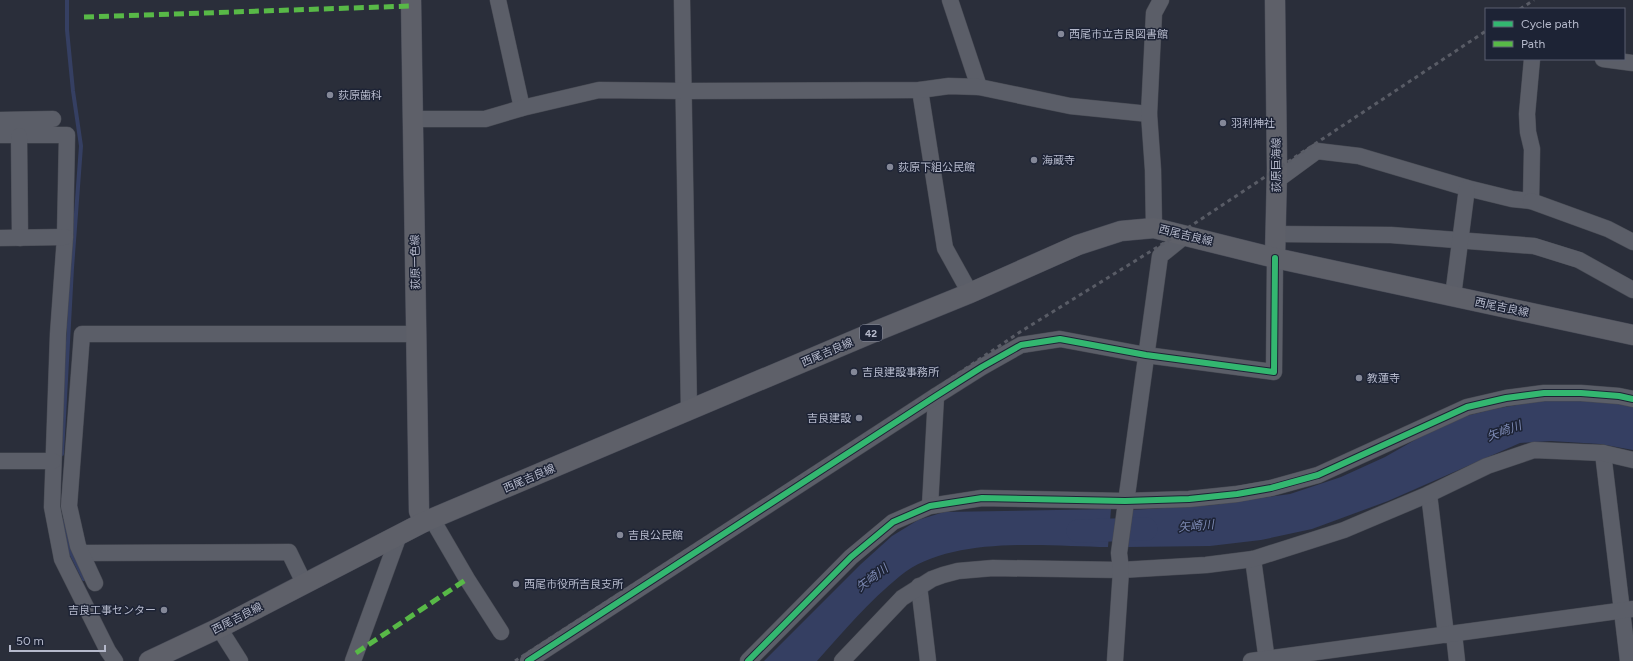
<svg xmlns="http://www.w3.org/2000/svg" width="1633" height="661" font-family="Figtree,'Noto Sans JP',sans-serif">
  <rect width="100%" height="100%" fill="#2a2e3a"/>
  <g fill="#353f62">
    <path d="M 1561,397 L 1633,405 L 1633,450 L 1600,444 L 1551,441 L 1520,443 L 1388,501 L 1312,529 L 1261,540 L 1210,546 L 1127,547 L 1131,510 L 1213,505 L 1290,494 L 1341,477 L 1385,457 L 1450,420 L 1494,409 Z"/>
    <path d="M 1111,509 L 1108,547 C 1046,546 950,535 900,576 C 869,601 843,632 817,661 L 764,661 L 861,564 L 892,536 L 918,520 L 944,512 Z"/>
  </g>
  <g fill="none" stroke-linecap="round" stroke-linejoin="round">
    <g stroke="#353f62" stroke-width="4">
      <path d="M 62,454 L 72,268 L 81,146 L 73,91 L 67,30 L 67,0"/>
      <path d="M 63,522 L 69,549 L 84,579"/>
    </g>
    <path stroke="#353f62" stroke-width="23" d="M 1078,531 L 1146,529"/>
    <defs>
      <g id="minor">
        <path d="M 498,0 L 522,108"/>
        <path d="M 682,0 L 689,411"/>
        <path d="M 950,0 L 979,87"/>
        <path d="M 1603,59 L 1633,63"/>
        <path d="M 920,90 L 945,248 L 970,293"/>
        <path d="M 413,119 L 485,119 L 522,108 L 599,90 L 684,91 L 920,90 L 949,86 L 979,87 L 1070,106 L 1149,114"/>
        <path d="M 0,120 L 53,119"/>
        <path d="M 0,135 L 67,135 L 65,237 L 58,334 L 52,507 L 62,559 L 108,651 L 115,661"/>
        <path d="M 19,136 L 20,238"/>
        <path d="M 1276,181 L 1317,151 L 1359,156 L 1467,188 L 1512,199 L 1531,201 L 1532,149 L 1528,132 L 1527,114 L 1532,59"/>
        <path d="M 1531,201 L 1608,229 L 1633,242"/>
        <path d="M 1154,228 L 1153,170 L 1149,114 L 1154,13 L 1161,0"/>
        <path d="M 1275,234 L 1391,235 L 1534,246 L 1579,260 L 1633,290"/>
        <path d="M 0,238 L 65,237"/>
        <path d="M 1453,296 L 1467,188"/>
        <path d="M 1603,453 L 1628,661"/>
        <path d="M 0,461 L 53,461"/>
        <path d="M 1429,494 L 1446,635"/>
        <path d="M 930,506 L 936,396"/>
        <path d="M 432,519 L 467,579 L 501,632"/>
        <path d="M 82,553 L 289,552 L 304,583"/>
        <path d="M 1253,559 L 1267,661"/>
        <path d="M 95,583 L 78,546 L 69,506 L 82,334 L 416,334"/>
        <path d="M 919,586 L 928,661"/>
        <path d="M 219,628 L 240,661"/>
        <path d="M 1454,634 L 1457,661"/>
        <path d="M 353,661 L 399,535"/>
        <path d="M 528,661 L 936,396 L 982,367 L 1021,345 L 1060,339 L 1146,355 L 1274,372 L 1275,258"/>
        <path d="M 748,661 L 851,557 L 893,522 L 930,506 L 982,498 L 1125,501 L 1189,499 L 1237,494 L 1271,488 L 1318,475 L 1467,407 L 1506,398 L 1544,393 L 1581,393 L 1619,396 L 1633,399"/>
        <path d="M 842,661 L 902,598 L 932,579 L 943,575 L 958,571 L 993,568 L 1121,570 L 1206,565 L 1253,559 L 1344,530 L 1429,494 L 1487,466 L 1534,450 L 1603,453 L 1633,460"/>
        <path d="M 1115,661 L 1121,570 L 1119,553 L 1160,256 L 1186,235"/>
        <path d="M 1251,661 L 1633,609"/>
      </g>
      <g id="major">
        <path d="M 411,0 L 419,511 L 424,522"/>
        <path d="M 1275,258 L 1277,169 L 1275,0"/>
        <path d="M 149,661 L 219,628 L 424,522 L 874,332 L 970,293 L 1078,245 L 1121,231 L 1154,228 L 1275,258 L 1633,335"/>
      </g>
    </defs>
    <use href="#minor" stroke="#474a53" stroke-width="17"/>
    <use href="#major" stroke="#484b57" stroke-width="21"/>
    <use href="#minor" stroke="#5b5e68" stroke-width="16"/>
    <use href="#major" stroke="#5e6069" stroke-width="20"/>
    <g stroke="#595c66" stroke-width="3" stroke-dasharray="4 4" stroke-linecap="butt">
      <path d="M 1520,9 L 1534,0"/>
      <path d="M 515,661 L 907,408 L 1020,332 L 1177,235 L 1486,31"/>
    </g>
    <g stroke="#58b947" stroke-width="5" stroke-dasharray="10 5" stroke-linecap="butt">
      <path d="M 84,17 L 411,6"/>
      <path d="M 356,653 L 467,579"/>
    </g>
    <defs>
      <g id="cycleway">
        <path d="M 528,661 L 936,396 L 982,367 L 1021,345 L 1060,339 L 1146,355 L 1274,372 L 1275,258"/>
        <path d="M 748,661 L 851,557 L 893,522 L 930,506 L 982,498 L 1125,501 L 1189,499 L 1237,494 L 1271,488 L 1318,475 L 1467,407 L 1506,398 L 1544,393 L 1581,393 L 1619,396 L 1633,399"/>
      </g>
    </defs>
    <use href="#cycleway" stroke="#1d2335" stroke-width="8"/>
    <use href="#cycleway" stroke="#33b770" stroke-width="6"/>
  </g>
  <g fill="#848898" stroke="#1d2335" stroke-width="1.5">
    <circle cx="1061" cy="34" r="4"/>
    <circle cx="330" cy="95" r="4"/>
    <circle cx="1223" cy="123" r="4"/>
    <circle cx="1034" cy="160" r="4"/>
    <circle cx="890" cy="167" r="4"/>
    <circle cx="854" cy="372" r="4"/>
    <circle cx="1359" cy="378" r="4"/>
    <circle cx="859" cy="418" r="4"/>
    <circle cx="620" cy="535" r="4"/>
    <circle cx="516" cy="584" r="4"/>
    <circle cx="164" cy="610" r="4"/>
  </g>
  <g text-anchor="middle" stroke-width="3" stroke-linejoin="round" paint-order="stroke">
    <rect fill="#1d2335" stroke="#878c9e" stroke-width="1" x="860" y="325" width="22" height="16" rx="3"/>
    <g font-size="10" font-weight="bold" fill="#b5b9cb">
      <text x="871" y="337">42</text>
    </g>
    <g font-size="11" fill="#b5b9cb" stroke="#1d2335" text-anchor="start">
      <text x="1069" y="38">西尾市立吉良図書館</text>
      <text x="338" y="99">荻原歯科</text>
      <text x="1231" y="127">羽利神社</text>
      <text x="1042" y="164">海蔵寺</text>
      <text x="898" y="171">荻原下組公民館</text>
      <text x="862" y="376">吉良建設事務所</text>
      <text x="1367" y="382">教蓮寺</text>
      <text x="851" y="422" text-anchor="end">吉良建設</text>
      <text x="628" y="539">吉良公民館</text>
      <text x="524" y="588">西尾市役所吉良支所</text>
      <text x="156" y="614" text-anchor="end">吉良工事センター</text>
    </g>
    <g font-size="11" fill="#b5b9cb" stroke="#1d2335">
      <text transform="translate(1276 165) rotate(-90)" y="4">荻原巨海線</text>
      <text transform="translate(1186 235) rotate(14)" y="4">西尾吉良線</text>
      <text transform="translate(415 262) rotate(-91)" y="4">荻原一色線</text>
      <text transform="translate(1502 307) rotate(12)" y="4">西尾吉良線</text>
      <text transform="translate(827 352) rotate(-23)" y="4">西尾吉良線</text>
      <text transform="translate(529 478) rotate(-23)" y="4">西尾吉良線</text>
      <text transform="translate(237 618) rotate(-27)" y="4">西尾吉良線</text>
    </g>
    <g font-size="12" font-style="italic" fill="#7c89b3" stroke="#1d2335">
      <text transform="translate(1504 431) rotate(-20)" y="4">矢崎川</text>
      <text transform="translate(1196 526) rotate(-5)" y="4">矢崎川</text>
      <text transform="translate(872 578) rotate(-37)" y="4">矢崎川</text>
    </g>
  </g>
  <rect x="1485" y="8" width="140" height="52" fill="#1d2335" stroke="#5a5f71"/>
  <rect x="1493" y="21" width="20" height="6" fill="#33b770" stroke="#5a5f71"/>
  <text x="1521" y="28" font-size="12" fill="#b5b9cb">Cycle path</text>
  <rect x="1493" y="41" width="20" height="6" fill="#58b947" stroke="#5a5f71"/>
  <text x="1521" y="48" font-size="12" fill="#b5b9cb">Path</text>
  <path d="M10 645v6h95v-6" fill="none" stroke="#b5b9cb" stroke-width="2"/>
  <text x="16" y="645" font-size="12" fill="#b5b9cb" stroke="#1d2335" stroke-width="3" paint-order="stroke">50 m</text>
</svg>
